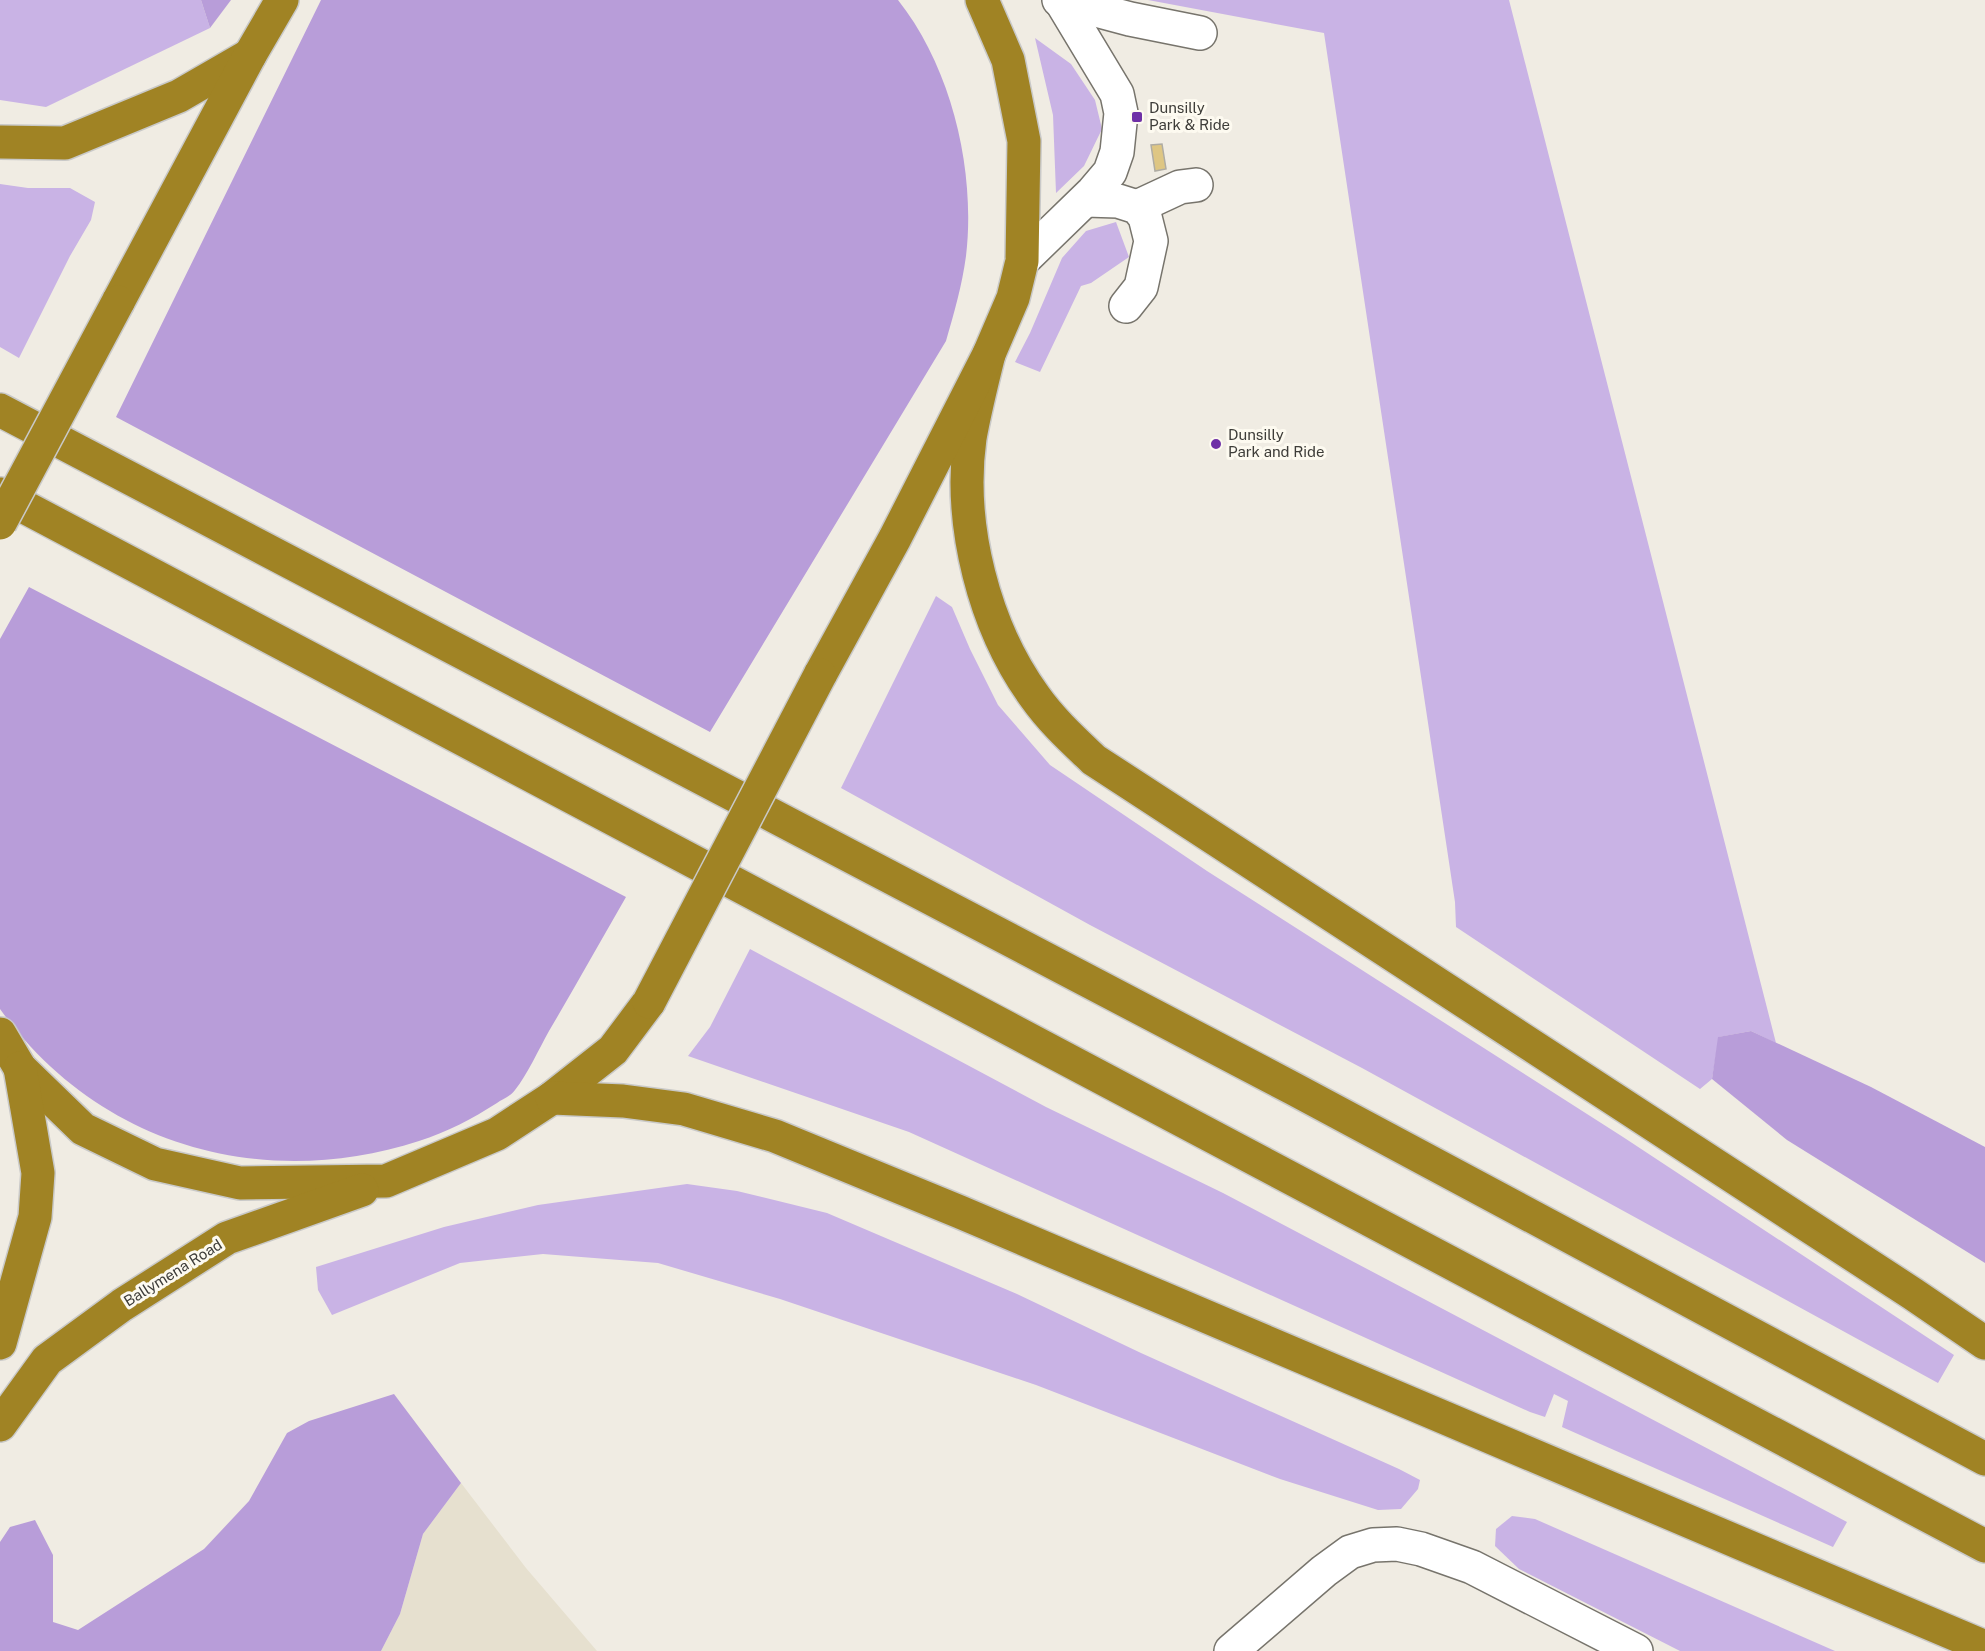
<svg xmlns="http://www.w3.org/2000/svg" width="1985" height="1651" font-family="'Public Sans',sans-serif">
  <rect width="100%" height="100%" fill="#f0ece3"/>
  <path fill="#e6e0cf" d="M 461,1483 L 526,1568 L 597,1651 L 381,1651 L 400,1614 L 423,1534 Z"/>
  <g fill="#c9b3e5">
    <path d="M 0,0 L 201,0 L 210,28 L 46,107 L 0,100 Z"/>
    <path d="M 1148,0 L 1509,0 L 1776,1043 L 1751,1031 L 1719,1037 L 1712,1079 L 1700,1089 L 1456,927 L 1455,902 L 1324,33 Z"/>
    <path d="M 1035,38 L 1071,64 L 1095,100 L 1102,129 L 1084,166 L 1056,193 L 1053,115 Z"/>
    <path d="M 0,184 L 28,188 L 70,188 L 95,202 L 91,220 L 70,256 L 19,358 L 0,347 Z"/>
    <path d="M 1116,222 L 1129,257 L 1091,283 L 1081,286 L 1040,372 L 1015,362 L 1030,333 L 1062,258 L 1086,231 Z"/>
    <path d="M 936,596 L 952,607 L 970,649 L 998,705 L 1050,765 L 1207,871 L 1623,1137 L 1954,1355 L 1938,1383 L 1362,1068 L 1090,925 L 841,788 Z"/>
    <path d="M 750,949 L 1046,1107 L 1223,1193 L 1847,1522 L 1833,1547 L 1562,1427 L 1568,1401 L 1554,1394 L 1545,1417 L 1530,1412 L 909,1132 L 688,1056 L 710,1027 Z"/>
    <path d="M 687,1184 L 737,1191 L 827,1213 L 1017,1294 L 1141,1353 L 1399,1469 L 1420,1480 L 1418,1489 L 1401,1509 L 1378,1510 L 1280,1479 L 1036,1385 L 780,1299 L 658,1263 L 543,1254 L 460,1263 L 332,1315 L 318,1290 L 316,1267 L 444,1227 L 538,1205 Z"/>
    <path d="M 1512,1516 L 1535,1519 L 1835,1651 L 1680,1651 L 1519,1569 L 1495,1546 L 1496,1529 Z"/>
  </g>
  <g fill="#b89dd9">
    <path d="M 201,0 L 231,0 L 210,28 Z"/>
    <path d="M 321,0 L 898,0 C 952,68 976,171 966,256 C 962,286 954,313 946,341 L 710,732 L 116,417 Z"/>
    <path d="M 29,587 L 626,897 C 600,942 575,987 549,1031 C 539,1049 527,1075 515,1090 C 511,1096 502,1099 497,1103 C 472,1119 447,1132 419,1141 C 262,1192 97,1145 0,1009 L 0,639 Z"/>
    <path d="M 1751,1031 L 1871,1087 L 1985,1147 L 1985,1263 L 1787,1140 L 1712,1079 L 1718,1037 Z"/>
    <path d="M 394,1394 L 461,1483 L 423,1534 L 400,1614 L 381,1651 L 0,1651 L 0,1542 L 10,1527 L 35,1520 L 53,1555 L 53,1622 L 78,1630 L 204,1549 L 249,1501 L 287,1433 L 309,1421 Z"/>
  </g>
  <path fill="#dec683" stroke="#afaca3" stroke-width="1.5" d="M 1162,144 L 1166,169 L 1155,171 L 1151,145 Z"/>
  <g fill="none" stroke-linecap="round" stroke-linejoin="round">
    <defs>
      <g id="minor">
        <path d="M 1059,0 L 1130,19 L 1200,33"/>
        <path d="M 1086,200 L 1118,201 L 1137,207 L 1145,217 L 1151,241 L 1141,287 L 1126,306"/>
        <path d="M 1137,207 L 1180,187 L 1196,185"/>
        <path d="M 1022,261 L 1093,192 L 1110,172 L 1117,152 L 1121,113 L 1117,94 L 1061,1"/>
        <path d="M 1231,1651 L 1324,1571 L 1350,1552 L 1373,1545 L 1397,1544 L 1421,1549 L 1472,1567 L 1636,1651"/>
      </g>
      <g id="highway">
        <path d="M 0,142 L 65,143 L 179,96 L 250,55"/>
        <path d="M 118,302 L 250,55 L 282,0"/>
        <path d="M 989,354 C 982,382 975,410 970,438 C 958,525 984,627 1035,697 C 1052,721 1073,740 1094,760 L 1913,1294 L 1985,1343"/>
        <path d="M 0,410 L 1294,1089 L 1985,1459"/>
        <path d="M 0,494 L 1985,1546"/>
        <path d="M 820,675 L 895,538 L 989,354 L 1013,298 L 1022,261 L 1024,141 L 1008,60 L 982,0"/>
        <path d="M 0,1034 L 20,1068 L 83,1129 L 155,1164 L 240,1183 L 386,1181 L 497,1134 L 552,1098 L 613,1050 L 649,1002"/>
        <path d="M 552,1098 L 623,1101 L 684,1109 L 775,1136 L 960,1212 L 1985,1647"/>
        <path d="M 0,1343 L 35,1217 L 38,1173 L 20,1068"/>
        <path d="M 0,1425 L 47,1360 L 122,1305 L 227,1238 L 362,1190"/>
      </g>
    </defs>
    <use href="#minor" stroke="#77746c" stroke-width="36"/>
    <use href="#highway" stroke="#c9c9c8" stroke-width="36"/>
    <use href="#minor" stroke="#fff" stroke-width="33"/>
    <use href="#highway" stroke="#a08324" stroke-width="33"/>
    <defs>
      <g id="highway-bridge">
        <path d="M 0,523 L 118,302"/>
        <path d="M 649,1002 L 820,675"/>
      </g>
    </defs>
    <use href="#highway-bridge" stroke="#c9c9c8" stroke-width="36" stroke-linecap="butt"/>
    <use href="#highway-bridge" stroke="#a08324" stroke-width="33"/>
  </g>
  <g fill="#6f30a6" stroke="#fdfaf0" stroke-width="2">
    <rect x="1131" y="111" width="12" height="12" rx="3"/>
    <circle cx="1216" cy="444" r="6"/>
  </g>
  <g text-anchor="middle" stroke-width="6" stroke-linejoin="round" paint-order="stroke">
    <g font-size="15" fill="#3e3d39" stroke="#fdfaf0" text-anchor="start">
      <text x="1149" y="113">Dunsilly<tspan x="1149" dy="17">Park &amp; Ride</tspan></text>
      <text x="1228" y="440">Dunsilly<tspan x="1228" dy="17">Park and Ride</tspan></text>
    </g>
    <g font-size="15" fill="#3e3d39" stroke="#fdfaf0">
      <text transform="translate(173 1273) rotate(-32)" y="5">Ballymena Road</text>
    </g>
  </g>
</svg>
